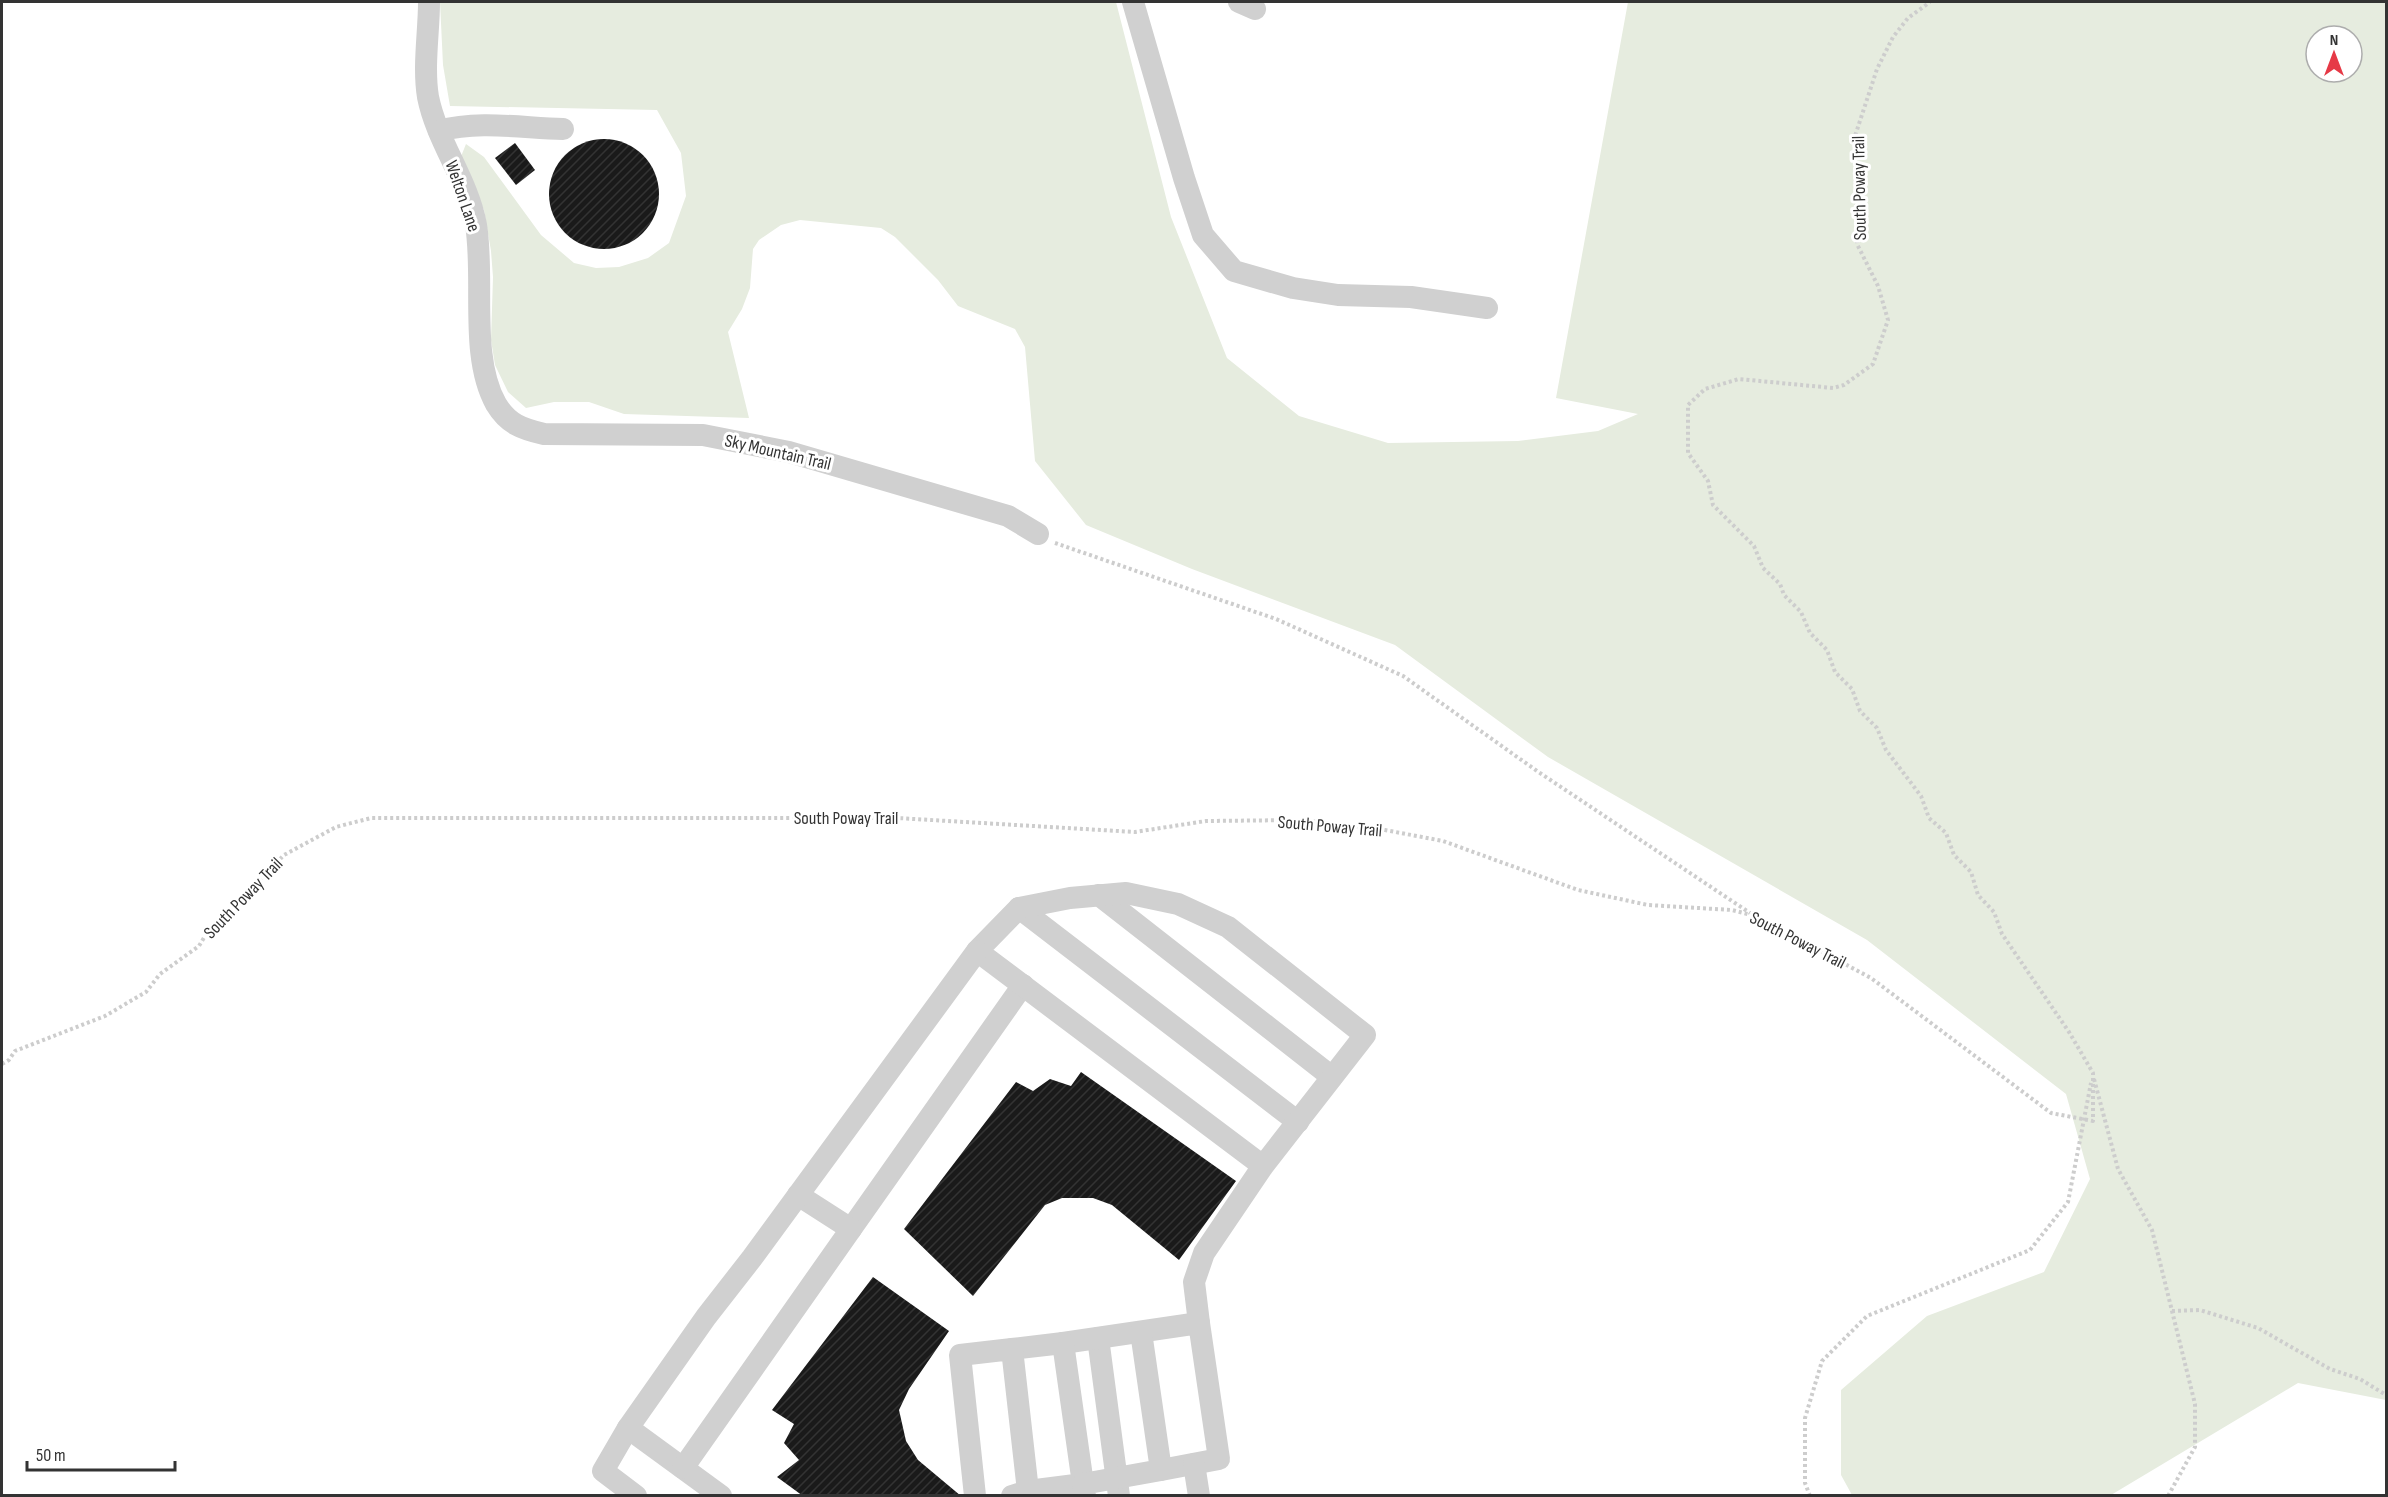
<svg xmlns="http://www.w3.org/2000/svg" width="2388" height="1497" font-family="'Sofia Sans Condensed',sans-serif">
  <defs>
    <pattern id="building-hatch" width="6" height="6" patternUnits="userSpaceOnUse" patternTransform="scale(1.5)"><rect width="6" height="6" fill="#1a1a1a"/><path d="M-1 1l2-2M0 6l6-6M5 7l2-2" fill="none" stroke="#333"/></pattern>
  </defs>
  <rect width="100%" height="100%" fill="#fff"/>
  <path fill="#e6ecdf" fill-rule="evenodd" d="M 440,2 L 1116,2 L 1171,217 L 1227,358 L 1299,416 L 1388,443 L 1518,441 L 1598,431 L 1638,414 L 1556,398 L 1628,2 L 2386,2 L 2386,1400 L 2298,1383 L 2111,1495 L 1852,1495 L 1841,1475 L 1841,1390 L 1927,1316 L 2044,1272 L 2090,1179 L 2066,1094 L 1867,940 L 1548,757 L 1395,645 L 1192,569 L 1086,525 L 1035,461 L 1025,347 L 1015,329 L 958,306 L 938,280 L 895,237 L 881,228 L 800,220 L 781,225 L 759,240 L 753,249 L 750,288 L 742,309 L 728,332 L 749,418 L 624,414 L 589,402 L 554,402 L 526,408 L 508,392 L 495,365 L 491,340 L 493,277 L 491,251 L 484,210 L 460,159 L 466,144 L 484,157 L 541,235 L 574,263 L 596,268 L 619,267 L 648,258 L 669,243 L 686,196 L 681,153 L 657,110 L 450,106 L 443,65 ZM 2316,36 L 2352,36 L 2352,72 L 2316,72 Z"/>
  <g fill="url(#building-hatch)">
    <circle cx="604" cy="194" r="55"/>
    <path d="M 515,143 L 535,170 L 516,185 L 495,158 Z"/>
    <path d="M 1081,1072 L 1236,1181 L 1179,1260 L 1112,1205 L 1093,1198 L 1062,1198 L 1045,1205 L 973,1296 L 904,1229 L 1016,1082 L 1033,1091 L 1050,1079 L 1071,1086 Z"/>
    <path d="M 873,1277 L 949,1331 L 909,1389 L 899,1410 L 906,1441 L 918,1460 L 961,1496 L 803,1496 L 777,1477 L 799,1460 L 784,1443 L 794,1424 L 772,1410 Z"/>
  </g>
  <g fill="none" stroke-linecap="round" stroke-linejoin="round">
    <g stroke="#cdcdcd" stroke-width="4" stroke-dasharray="3 3" stroke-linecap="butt">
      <path d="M 1055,543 L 1276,619 L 1403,676 L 1537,771 L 1750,913"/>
      <path d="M 2,1064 L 9,1060 L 15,1051 L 105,1016 L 146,992 L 160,974 L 199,946 L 205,936 L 224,922 L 229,911 L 284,855 L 336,827 L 371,818 L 897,818 L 1135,832 L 1206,821 L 1302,820 L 1385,830 L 1443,841 L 1578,890 L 1648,905 L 1732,910 L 1755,916 L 1871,978 L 2051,1113 L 2093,1121 L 2093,1073 L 2069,1032 L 2002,934 L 1994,912 L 1978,895 L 1971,872 L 1954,855 L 1946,833 L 1929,818 L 1921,796 L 1886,750 L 1877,728 L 1860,711 L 1852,689 L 1835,672 L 1827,650 L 1810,633 L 1801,612 L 1784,595 L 1780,584 L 1763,568 L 1754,546 L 1713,505 L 1708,481 L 1688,453 L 1688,405 L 1705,389 L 1739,379 L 1833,388 L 1844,385 L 1873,364 L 1888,320 L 1878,286 L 1857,244 L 1855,136 L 1877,69 L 1893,37 L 1908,18 L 1930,2"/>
      <path d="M 2094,1079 L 2118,1169 L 2152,1230 L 2195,1404 L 2195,1447 L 2168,1496"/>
      <path d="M 2172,1311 L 2200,1310 L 2258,1328 L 2330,1369 L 2360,1379 L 2386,1395"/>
      <path d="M 1810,1496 L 1805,1483 L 1805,1418 L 1822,1361 L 1867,1316 L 2030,1250 L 2068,1202 L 2091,1083"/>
    </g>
    <g stroke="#d0d0d0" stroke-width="22">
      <path d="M 429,2 C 429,32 423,66 428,97 C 437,142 468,180 476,225 C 485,279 469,356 496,404 C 508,424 522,429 544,434 L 703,435 L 789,452 L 1008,516 L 1038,534"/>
      <path d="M 1133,2 L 1184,178 L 1203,235 L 1234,271 L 1293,288 L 1338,295 L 1411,297 L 1487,308"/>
      <path d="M 1239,2 L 1255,9"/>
      <path d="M 439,131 C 479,120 522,128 563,129"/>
      <path d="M 1099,895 L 1332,1077"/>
      <path d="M 1019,908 L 1298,1122"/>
      <path d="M 851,1229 L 1023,985"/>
      <path d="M 1199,1323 L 1194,1282 L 1204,1253 L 1263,1166 L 977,951 L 1019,908 L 1070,898 L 1126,893 L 1178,904 L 1228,927 L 1365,1035 L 1263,1166"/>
      <path d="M 1098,1338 L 1119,1496"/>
      <path d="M 1063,1343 L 1199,1323 L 1219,1459 L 1161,1470"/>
      <path d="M 1012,1349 L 1063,1343 L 1083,1484 L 1028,1491"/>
      <path d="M 628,1428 L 721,1496"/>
      <path d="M 1194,1464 L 1199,1496"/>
      <path d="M 683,1468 L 851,1229 L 798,1195"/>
      <path d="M 636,1496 L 603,1471 L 628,1428 L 706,1317 L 752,1258 L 977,951"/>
      <path d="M 975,1496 L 960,1355 L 1012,1349 L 1028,1491 L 1012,1496"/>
      <path d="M 1085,1496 L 1083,1484 L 1161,1470 L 1141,1332"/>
    </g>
  </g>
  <g text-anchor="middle" stroke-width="6" stroke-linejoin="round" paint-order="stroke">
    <g font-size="18" fill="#333" stroke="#fff">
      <text transform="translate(1859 188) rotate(-91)" y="6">South Poway Trail</text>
      <text transform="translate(463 196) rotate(71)" y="6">Welton Lane</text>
      <text transform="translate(778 452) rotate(13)" y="6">Sky Mountain Trail</text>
      <text x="846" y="824">South Poway Trail</text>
      <text transform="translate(1330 826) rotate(5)" y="6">South Poway Trail</text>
      <text transform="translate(243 898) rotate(-46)" y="6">South Poway Trail</text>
      <text transform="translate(1798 940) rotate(27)" y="6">South Poway Trail</text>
    </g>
  </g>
  <rect width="2388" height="1497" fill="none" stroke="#333333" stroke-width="6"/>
  <g transform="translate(2334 54)"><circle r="28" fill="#ffffff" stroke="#adadad" stroke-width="1.5"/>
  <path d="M0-4.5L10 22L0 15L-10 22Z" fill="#e63946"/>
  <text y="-9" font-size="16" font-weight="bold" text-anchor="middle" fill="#333333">N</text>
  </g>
  <path d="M27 1461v9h148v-9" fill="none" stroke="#333333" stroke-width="3"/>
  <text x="36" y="1461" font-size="18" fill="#333333" stroke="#ffffff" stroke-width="4.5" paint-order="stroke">50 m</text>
</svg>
